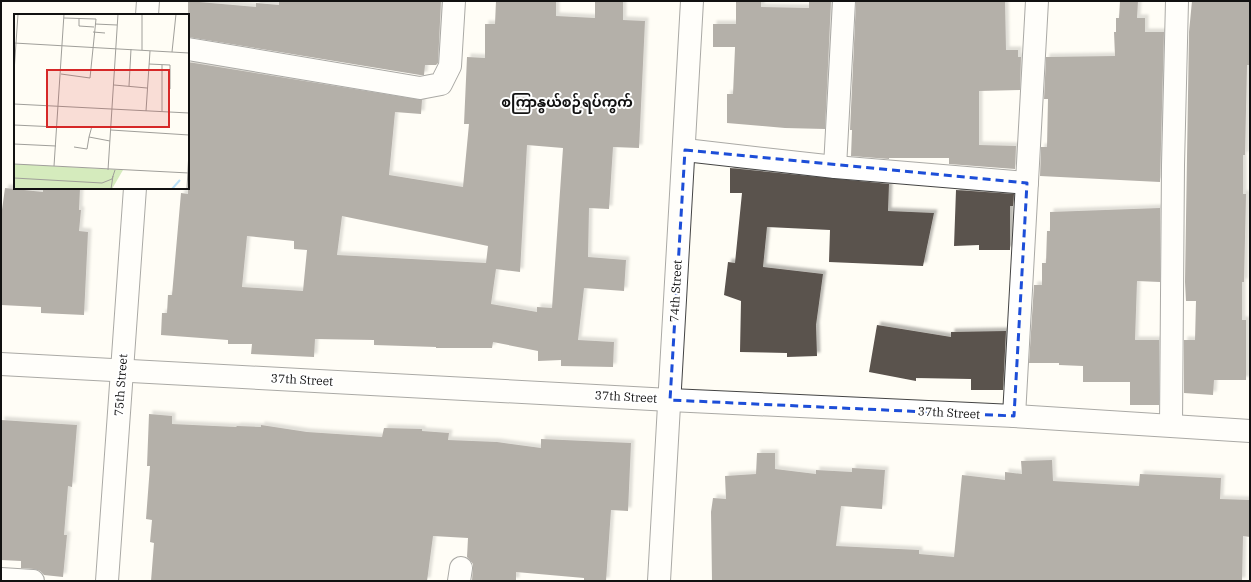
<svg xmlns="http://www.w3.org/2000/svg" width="1251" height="582" font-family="'IBM Plex Serif','Noto Sans Myanmar',serif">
  <defs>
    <filter id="shadow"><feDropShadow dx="3.5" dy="-3.5" stdDeviation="1" flood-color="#0004"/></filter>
  </defs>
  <rect width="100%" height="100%" fill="#fffdf5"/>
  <g fill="#5a524d" fill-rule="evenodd" filter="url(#shadow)">
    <path d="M 188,1 L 256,7 L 256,3 L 279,5 L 279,1 L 441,1 L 438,63 L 436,65 L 425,65 L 424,75 L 420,75 L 188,37 Z"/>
    <path d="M 496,1 L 556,1 L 556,16 L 595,18 L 595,1 L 623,1 L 623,20 L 645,21 L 639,148 L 613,147 L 609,209 L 589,208 L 588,257 L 626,260 L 624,291 L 584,288 L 578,340 L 614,342 L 613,367 L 561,366 L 561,360 L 538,361 L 538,351 L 493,342 L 492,348 L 436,348 L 436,347 L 374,345 L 374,340 L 315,339 L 314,357 L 251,354 L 252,344 L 228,344 L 228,340 L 161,335 L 162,313 L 167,313 L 168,295 L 172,295 L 181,193 L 188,194 L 188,62 L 422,100 L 421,114 L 395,112 L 389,175 L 463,187 L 469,124 L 464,124 L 467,57 L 485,58 L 485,24 L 495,24 ZM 527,145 L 563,148 L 552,308 L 537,307 L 537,312 L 491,304 L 496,269 L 520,272 ZM 342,216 L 488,246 L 486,263 L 337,255 ZM 247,236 L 294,241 L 294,249 L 307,250 L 303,291 L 242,287 Z"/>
    <path d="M 736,1 L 761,1 L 761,7 L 809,8 L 809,1 L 831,1 L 825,129 L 785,128 L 727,123 L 727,94 L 733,94 L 735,48 L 735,47 L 713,47 L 713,24 L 736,24 Z"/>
    <path d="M 856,1 L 1005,1 L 1006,50 L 1018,50 L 1018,57 L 1021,57 L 1020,90 L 979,91 L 979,145 L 1016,146 L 1015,169 L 949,164 L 949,158 L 889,158 L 889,159 L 851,156 L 852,130 L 850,130 Z"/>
    <path d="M 1120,1 L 1138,1 L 1137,18 L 1145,18 L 1145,32 L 1164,32 L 1160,182 L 1040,176 L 1041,147 L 1047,147 L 1048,99 L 1044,99 L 1046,57 L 1115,56 L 1114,32 L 1116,32 L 1116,18 L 1119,18 Z"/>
    <path d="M 1192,1 L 1250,1 L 1250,65 L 1247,65 L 1245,155 L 1243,155 L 1243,194 L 1246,194 L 1244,282 L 1242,282 L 1242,320 L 1246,320 L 1246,380 L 1214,380 L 1213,395 L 1184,393 L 1184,340 L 1195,340 L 1196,301 L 1186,301 L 1185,282 L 1189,32 Z"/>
    <path d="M 730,168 L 889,184 L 888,211 L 934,213 L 923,266 L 829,262 L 830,230 L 767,227 L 763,267 L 823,274 L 816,325 L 817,356 L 787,357 L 787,353 L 740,352 L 741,301 L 724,295 L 728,262 L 735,263 L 742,193 L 730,193 Z"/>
    <path d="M 5,188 L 43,192 L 43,188 L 80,188 L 79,210 L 81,210 L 79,231 L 88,232 L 84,315 L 41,313 L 41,307 L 1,305 L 1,217 Z"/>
    <path d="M 956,190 L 1014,194 L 1013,206 L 1010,206 L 1010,250 L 979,250 L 979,245 L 954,246 Z"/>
    <path d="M 1160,208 L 1160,282 L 1137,281 L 1135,340 L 1159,340 L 1159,405 L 1130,405 L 1130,382 L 1083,382 L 1083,366 L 1059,365 L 1059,363 L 1029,363 L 1034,285 L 1042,285 L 1042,263 L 1046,263 L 1047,231 L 1050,231 L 1050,212 Z"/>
    <path d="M 877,325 L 951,337 L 951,332 L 1006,331 L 1003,390 L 971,390 L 971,379 L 916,378 L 916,381 L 869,372 Z"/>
    <path d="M 149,414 L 172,416 L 172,424 L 236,427 L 237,426 L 261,427 L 261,425 L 307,432 L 382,437 L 384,428 L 422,429 L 422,431 L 449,433 L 448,440 L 497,442 L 541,448 L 541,439 L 631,443 L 628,511 L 611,510 L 606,581 L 584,581 L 584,578 L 516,572 L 516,581 L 472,581 L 473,564 L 467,557 L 468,538 L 433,536 L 427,581 L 151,581 L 154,543 L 150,542 L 152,520 L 146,519 L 150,466 L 147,466 Z"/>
    <path d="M 1,420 L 77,425 L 72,487 L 68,486 L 64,535 L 67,535 L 63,577 L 44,575 L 40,571 L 34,569 L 21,568 L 21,561 L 1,560 Z"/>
    <path d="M 757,453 L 775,453 L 775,469 L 816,474 L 816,470 L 852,472 L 852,468 L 885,470 L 882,509 L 841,506 L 836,546 L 919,550 L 919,554 L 954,557 L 962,475 L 1005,480 L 1005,472 L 1022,474 L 1021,461 L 1052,460 L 1053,481 L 1139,486 L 1140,474 L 1221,478 L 1220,499 L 1250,500 L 1250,537 L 1243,536 L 1242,581 L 712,581 L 711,512 L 713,498 L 726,499 L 725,476 L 756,474 Z"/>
  </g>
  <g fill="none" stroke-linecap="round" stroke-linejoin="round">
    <defs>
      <g id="minor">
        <path d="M 147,15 L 148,1"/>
        <path d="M 188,49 L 420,88 L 441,84 L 450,66 L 454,1"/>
        <path d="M 685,150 L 835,167 L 1027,183"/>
        <path d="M 835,167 L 844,1"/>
        <path d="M 1,364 L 670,400 L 1014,416 L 1250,431"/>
        <path d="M 1014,416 L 1037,1"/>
        <path d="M 1171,425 L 1173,165 L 1177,1"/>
        <path d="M 1,579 L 33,581"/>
        <path d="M 107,581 L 135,188"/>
        <path d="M 459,581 L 461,568"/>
        <path d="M 659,581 L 692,1"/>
      </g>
    </defs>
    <use href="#minor" stroke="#444" stroke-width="24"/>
    <use href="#minor" stroke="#fff" stroke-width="22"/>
  </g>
  <path d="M0 0H1251V582H0ZM 685,150 L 1027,183 L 1014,416 L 670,400 Z" fill="#fffdf5" fill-opacity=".55" fill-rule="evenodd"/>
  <path fill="none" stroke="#1d4ed8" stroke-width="3" stroke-dasharray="8 5" stroke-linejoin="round" d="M 685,150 L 1027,183 L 1014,416 L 670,400 Z"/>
  <g text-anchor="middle" stroke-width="4" stroke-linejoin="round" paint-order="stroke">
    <g font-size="12" fill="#111" stroke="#fff">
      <text transform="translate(676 291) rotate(-87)" y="4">74th Street</text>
      <text transform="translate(302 380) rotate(3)" y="4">37th Street</text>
      <text transform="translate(121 385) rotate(-86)" y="4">75th Street</text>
      <text transform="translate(626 397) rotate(3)" y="4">37th Street</text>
      <text transform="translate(949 413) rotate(3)" y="4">37th Street</text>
    </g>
    <g font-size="14" font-weight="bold" fill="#111" stroke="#fff">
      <text x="567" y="107">စကြာနွယ်စဉ်ရပ်ကွက်</text>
    </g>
  </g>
  <g transform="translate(14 14)">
    <rect width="175" height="175" fill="#fffdf5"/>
    <path d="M 0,150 L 109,156 L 98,175 L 0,175 Z" fill="#d5ebbd"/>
    <path fill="none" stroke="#b9e0f7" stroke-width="2" d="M 158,175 L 166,166"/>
    <path fill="none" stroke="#a09f9a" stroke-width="1" d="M 128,0 L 128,36M 65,4 L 65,12 L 80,13M 81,10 L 103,11M 79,18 L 91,19M 0,29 L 175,39M 158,38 L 162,0M 135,50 L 156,51 L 156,75M 0,58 L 4,0M 47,60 L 76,64 L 82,5 L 50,4M 100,71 L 133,74M 115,72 L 117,35M 0,90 L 175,99M 132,97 L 136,37M 148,98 L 148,51M 0,111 L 43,113M 78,112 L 75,123 L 96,127M 97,116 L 175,121M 0,130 L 42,132M 60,133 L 73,135 L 75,123M 0,150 L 175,159M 40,152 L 50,0M 94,156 L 104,0M 0,164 L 88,169 L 98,165 L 101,156M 97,175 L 99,162M 173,175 L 175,137"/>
    <path fill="#d62828" fill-opacity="0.15" stroke="#d62828" stroke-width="2" d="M 33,56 L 155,56 L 155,113 L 33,113 Z"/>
    <rect width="175" height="175" fill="none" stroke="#111" stroke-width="2"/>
  </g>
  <rect width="1251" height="582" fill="none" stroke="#111111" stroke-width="4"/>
</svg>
